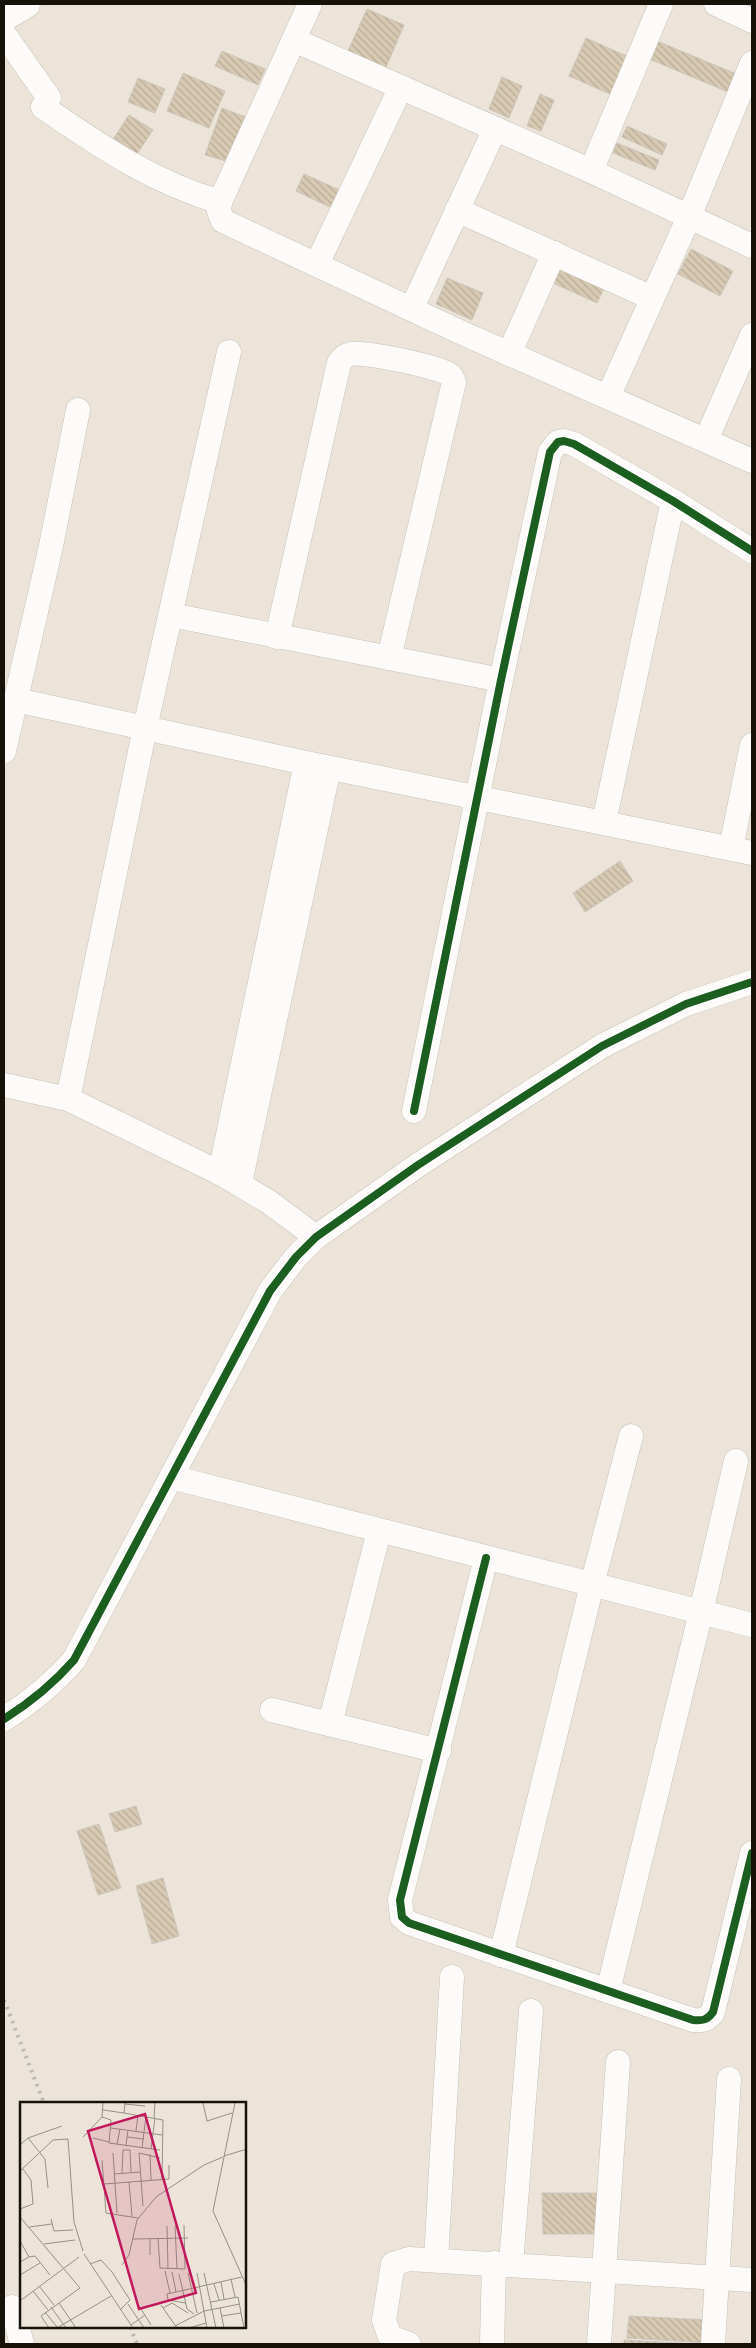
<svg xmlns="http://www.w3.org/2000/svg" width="756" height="2348" font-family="Arial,sans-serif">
  <defs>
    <pattern id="building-back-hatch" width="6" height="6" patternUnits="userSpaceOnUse" patternTransform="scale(1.25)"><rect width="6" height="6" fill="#d7c9b2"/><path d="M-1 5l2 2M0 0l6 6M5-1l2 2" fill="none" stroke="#b8ac98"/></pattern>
  </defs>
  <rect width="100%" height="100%" fill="#ece4d8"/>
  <g fill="url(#building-back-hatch)" stroke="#cdc6bd">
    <path d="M 367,9 L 404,25 L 385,70 L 347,53 Z"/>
    <path d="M 586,38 L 629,57 L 612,95 L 569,76 Z"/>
    <path d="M 657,41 L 741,76 L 733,94 L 649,59 Z"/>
    <path d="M 222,51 L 265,69 L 258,85 L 215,66 Z"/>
    <path d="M 183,73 L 225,91 L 209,128 L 167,111 Z"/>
    <path d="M 502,77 L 522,86 L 509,118 L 489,109 Z"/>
    <path d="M 138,78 L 165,89 L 155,113 L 128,102 Z"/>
    <path d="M 540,94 L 554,100 L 541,131 L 527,126 Z"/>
    <path d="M 222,108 L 254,120 L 233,163 L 205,155 Z"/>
    <path d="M 129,115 L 153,130 L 137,154 L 114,138 Z"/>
    <path d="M 627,126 L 667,144 L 662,155 L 622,137 Z"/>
    <path d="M 617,143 L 659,160 L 655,170 L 613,153 Z"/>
    <path d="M 304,174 L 346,193 L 338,211 L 296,191 Z"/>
    <path d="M 691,249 L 733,271 L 720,296 L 678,274 Z"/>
    <path d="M 563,260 L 608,280 L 597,303 L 553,283 Z"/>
    <path d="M 447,278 L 483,293 L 472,320 L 436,304 Z"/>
    <path d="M 620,861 L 633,881 L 585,912 L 573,893 Z"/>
    <path d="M 136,1806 L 142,1824 L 115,1832 L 109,1814 Z"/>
    <path d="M 99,1824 L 121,1888 L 98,1895 L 77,1831 Z"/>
    <path d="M 163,1878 L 179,1936 L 152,1944 L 136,1886 Z"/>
    <path d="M 542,2193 L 605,2193 L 605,2234 L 543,2234 Z"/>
    <path d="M 629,2316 L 709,2320 L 708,2343 L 627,2338 Z"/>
    <path d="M 624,2340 L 695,2344 L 624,2344 Z"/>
  </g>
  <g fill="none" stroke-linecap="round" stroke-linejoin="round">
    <defs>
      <g id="minor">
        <path d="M 310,4 L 220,202 L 219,211 L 223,221 L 460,332 L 752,461"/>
        <path d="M 716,4 L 752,21"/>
        <path d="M 4,34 L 49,98"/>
        <path d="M 294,40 L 591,171 L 752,246"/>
        <path d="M 43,107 C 100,146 152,182 220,202"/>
        <path d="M 591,171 L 661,4"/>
        <path d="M 457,210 L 652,298"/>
        <path d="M 317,264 L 401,87"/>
        <path d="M 412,308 L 495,129"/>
        <path d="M 509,354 L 554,253"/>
        <path d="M 608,397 L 689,217 L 752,63"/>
        <path d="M 706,440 L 752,335"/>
        <path d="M 171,615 L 501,680"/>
        <path d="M 277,637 L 339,363 C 342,358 345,355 351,354 C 363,351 441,367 450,375 C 452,377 453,380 454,382 L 389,658"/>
        <path d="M 16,700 L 306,763 L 752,853"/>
        <path d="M 4,751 L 51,546 L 78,410"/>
        <path d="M 604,822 L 673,501"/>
        <path d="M 731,848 L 752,745"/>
        <path d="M 4,1085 L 68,1099 L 220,1173 L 269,1202 L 316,1237"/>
        <path d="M 68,1099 L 145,728 L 229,352"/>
        <path d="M 414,1111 L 501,680 L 550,452 L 558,442 L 564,441 L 574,444 L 673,501 L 752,551"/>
        <path d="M 220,1173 L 306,763"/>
        <path d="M 240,1183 L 329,768"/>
        <path d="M 171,1477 L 752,1625"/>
        <path d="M 486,1558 L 400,1900 L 402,1917 L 409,1923 L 693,2020 C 703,2021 707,2020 713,2012 L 752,1853"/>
        <path d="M 272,1710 L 439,1751"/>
        <path d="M 4,1719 C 31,1702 53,1684 74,1660 L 270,1291 L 296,1257 L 316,1237 L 418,1165 L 602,1046 L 686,1004 L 752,982"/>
        <path d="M 330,1724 L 379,1531"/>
        <path d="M 501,1955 L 592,1585 L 631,1436"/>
        <path d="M 608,1991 L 701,1612 L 736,1461"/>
        <path d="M 436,2260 L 452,1977"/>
        <path d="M 511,2264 L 531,2011"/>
        <path d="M 12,2307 L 22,2344"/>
        <path d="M 409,2344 L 390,2337 L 384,2320 L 393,2264 L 409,2259 L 752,2280"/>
        <path d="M 492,2344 L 494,2263"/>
        <path d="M 599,2344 L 618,2062"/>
        <path d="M 713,2344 L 729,2079"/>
      </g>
      <path id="major" d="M 4,17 L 26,4"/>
    </defs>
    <use href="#minor" stroke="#c8c2b8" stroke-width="25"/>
    <use href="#major" stroke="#c8c2b8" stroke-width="29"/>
    <use href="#minor" stroke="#fcfbf9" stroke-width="24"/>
    <use href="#major" stroke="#fcfbf9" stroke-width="28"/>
    <g stroke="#bcbab8" stroke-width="4" stroke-dasharray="2.5 5" stroke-linecap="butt">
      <path d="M 4,2000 L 44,2103"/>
      <path d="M 130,2327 L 137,2344"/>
    </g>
    <defs>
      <g id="cycleway">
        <path d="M 414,1111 L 501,680 L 550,452 L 558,442 L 564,441 L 574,444 L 673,501 L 752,551"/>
        <path d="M 486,1558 L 400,1900 L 402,1917 L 409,1923 L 693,2020 C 703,2021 707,2020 713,2012 L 752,1853"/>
        <path d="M 4,1719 C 31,1702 53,1684 74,1660 L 270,1291 L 296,1257 L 316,1237 L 418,1165 L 602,1046 L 686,1004 L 752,982"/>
      </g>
    </defs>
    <use href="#cycleway" stroke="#fff" stroke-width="11"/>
    <use href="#cycleway" stroke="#1b5e20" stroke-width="8"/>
  </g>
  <g transform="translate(20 2102)">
    <rect width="226" height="226" fill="#ece4d8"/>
    <path fill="none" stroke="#969085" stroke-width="1" d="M 183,1 L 187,19 L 212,11M 215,1 L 193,109 L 227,185M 105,2 L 125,4M 83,8 L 104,11 L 105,1M 104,11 L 143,18 L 142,77M 82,15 L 91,18 L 89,41 L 140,48M 134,16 L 135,1M 91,26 L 142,33M 116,29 L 118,13M 63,35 L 82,15 L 83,1M 107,35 L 124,37M 8,36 L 25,57 L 28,86M 73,36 L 89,40M 97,42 L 100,27M 0,43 L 8,36 L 42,24M 106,43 L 108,28M 122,46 L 126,14M 131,47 L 135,16M 93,51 L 97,111M 130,52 L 131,78M 204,54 L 227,47M 82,58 L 86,111 L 118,116M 0,69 L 33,38 L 48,37 L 54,120 L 63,149M 102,71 L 103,48 L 110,48 L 111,70M 94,72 L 120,70M 109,80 L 112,114M 84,82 L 149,77 L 149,63M 123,104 L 119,51 L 140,56M 0,107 L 13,102 L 11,78 L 3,67M 0,115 L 60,186 L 21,214 L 29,226M 31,117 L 34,129 L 53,128M 147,124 L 148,167M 155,124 L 157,167M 9,125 L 32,122M 113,137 L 168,136M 130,137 L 130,153M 138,137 L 140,166 L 165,167 L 164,123M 0,139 L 9,155 L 0,160M 24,142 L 55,138M 64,152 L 113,226M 9,155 L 15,154 L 30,173M 70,162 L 81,158 L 92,170 L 110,198 L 100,208M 102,163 L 109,153 L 117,118 L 136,95 L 184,63 L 203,55M 145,169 L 150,191M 152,170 L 156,190M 168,171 L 177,211M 177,171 L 187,226M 184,171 L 196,226M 159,172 L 167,207 L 174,212M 0,173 L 20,161M 211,177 L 215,195M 201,180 L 204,197M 194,182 L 199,198M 19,184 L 34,203M 13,189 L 28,208M 0,199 L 59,155M 191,200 L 218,195 L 224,226M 39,201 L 56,226M 166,201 L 148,198 L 147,192 L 222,175M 108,202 L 124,226M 141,203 L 157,226M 119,204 L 131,223M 31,205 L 46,226M 143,206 L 152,201 L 168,211M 200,206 L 204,226M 25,210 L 37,225M 202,214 L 221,211M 111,223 L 125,213M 155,224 L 184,209 L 220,202M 37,226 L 91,194M 169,226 L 186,221"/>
    <path fill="#c2185b" fill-opacity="0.15" stroke="#c2185b" stroke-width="2.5" d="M 125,12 L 176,191 L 119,207 L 68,29 Z"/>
    <rect width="226" height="226" fill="none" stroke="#161109" stroke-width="2.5"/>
  </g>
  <rect width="756" height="2348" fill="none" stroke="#161109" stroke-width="10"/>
</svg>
